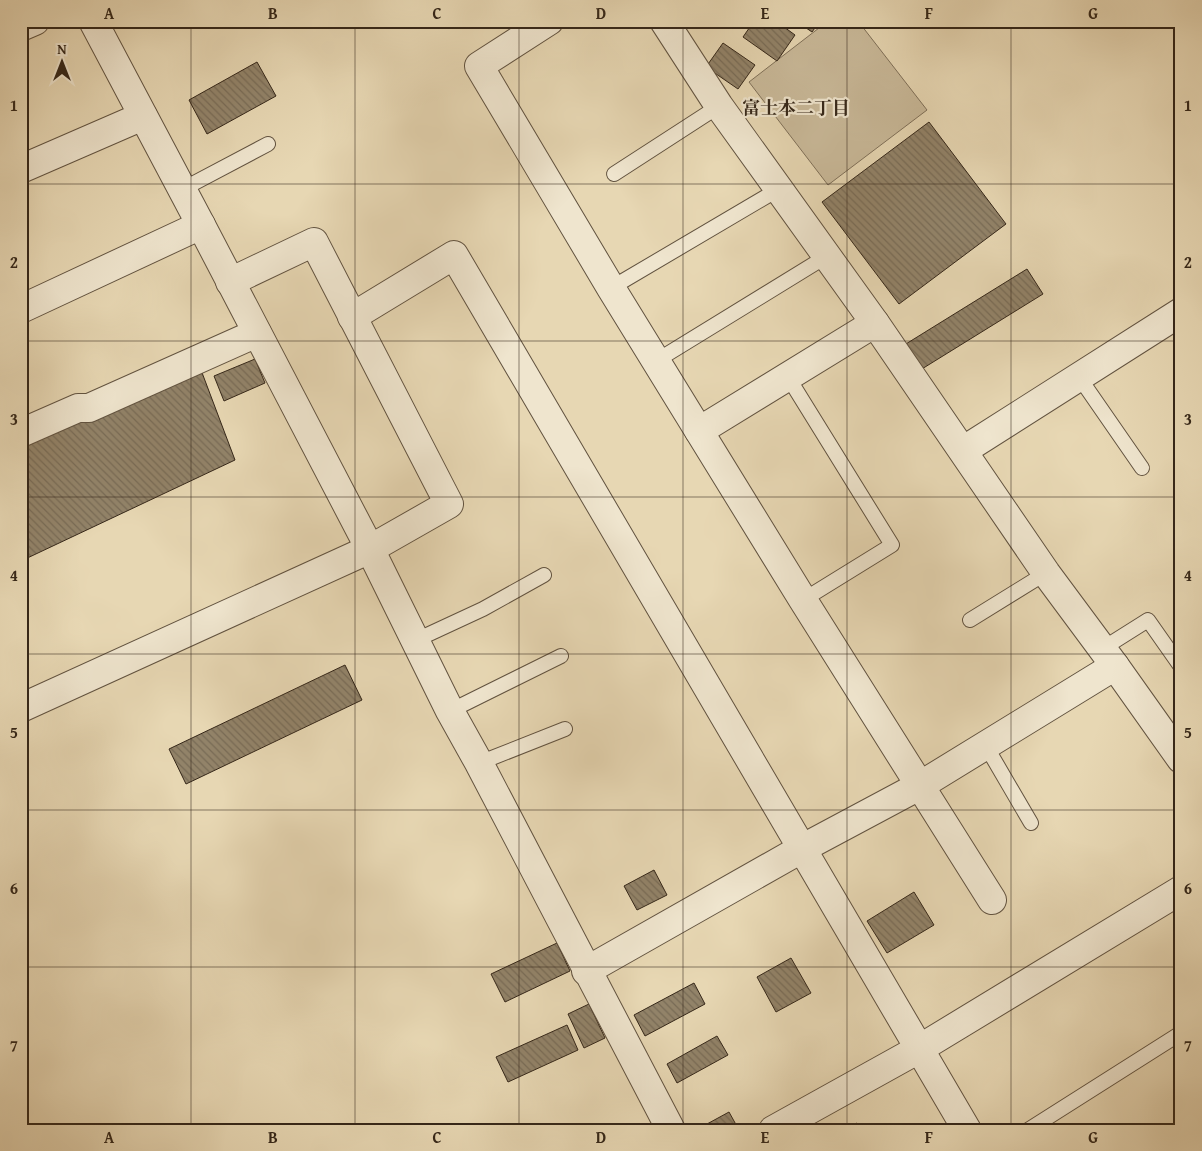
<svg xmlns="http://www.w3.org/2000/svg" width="1202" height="1151" font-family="'Gentium Book Plus','Noto Serif JP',serif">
  <defs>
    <pattern id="building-back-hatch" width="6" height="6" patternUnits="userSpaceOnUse" patternTransform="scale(1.25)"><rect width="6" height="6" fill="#928369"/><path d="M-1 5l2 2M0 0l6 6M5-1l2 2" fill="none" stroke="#786b56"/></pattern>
  </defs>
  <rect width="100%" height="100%" fill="#e7d7b3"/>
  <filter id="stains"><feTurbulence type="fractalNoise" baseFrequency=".004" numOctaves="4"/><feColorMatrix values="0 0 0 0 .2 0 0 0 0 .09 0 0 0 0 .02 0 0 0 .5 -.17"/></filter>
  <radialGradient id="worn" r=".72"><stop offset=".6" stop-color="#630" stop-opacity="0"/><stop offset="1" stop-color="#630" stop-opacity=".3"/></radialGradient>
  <path fill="#c9b999" stroke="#7f7059" d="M 828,21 L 858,21 L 927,110 L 828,185 L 749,82 Z"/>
  <g fill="url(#building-back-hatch)" stroke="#352719">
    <path d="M 754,21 L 776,21 L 795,35 L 777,61 L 743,37 Z"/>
    <path d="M 796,21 L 820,21 L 812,32 Z"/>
    <path d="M 723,43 L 755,65 L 738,89 L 706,67 Z"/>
    <path d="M 257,62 L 276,96 L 207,134 L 189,100 Z"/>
    <path d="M 929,122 L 1006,224 L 899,304 L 822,202 Z"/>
    <path d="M 1027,269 L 1043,294 L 917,372 L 901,347 Z"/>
    <path d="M 255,359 L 265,383 L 224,401 L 214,376 Z"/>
    <path d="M 201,370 L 235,460 L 21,561 L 21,446 Z"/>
    <path d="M 345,665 L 362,700 L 186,784 L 169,749 Z"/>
    <path d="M 654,870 L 667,895 L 637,910 L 624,886 Z"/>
    <path d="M 914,892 L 934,925 L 887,953 L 867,921 Z"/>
    <path d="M 557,943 L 570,971 L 505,1002 L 491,974 Z"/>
    <path d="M 791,958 L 811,993 L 776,1012 L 757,977 Z"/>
    <path d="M 694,983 L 705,1004 L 645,1036 L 634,1015 Z"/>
    <path d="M 589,1004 L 605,1038 L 584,1048 L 568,1014 Z"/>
    <path d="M 567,1025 L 578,1050 L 508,1082 L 496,1057 Z"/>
    <path d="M 717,1036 L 728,1055 L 677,1083 L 667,1064 Z"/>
    <path d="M 729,1112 L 739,1130 L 696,1130 Z"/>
    <path d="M 857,1123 L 860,1130 L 844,1130 Z"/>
  </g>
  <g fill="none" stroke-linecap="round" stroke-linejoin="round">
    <defs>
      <g id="lane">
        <path d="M 614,174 L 719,106"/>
        <path d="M 181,190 L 268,144"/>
        <path d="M 611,288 L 779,189"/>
        <path d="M 656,361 L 827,256"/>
        <path d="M 788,377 L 892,545 L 803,600"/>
        <path d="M 1079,377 L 1142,468"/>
        <path d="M 970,620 L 1046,573"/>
        <path d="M 414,641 L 483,609 L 544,575"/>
        <path d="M 1102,649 L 1148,620 L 1181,667"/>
        <path d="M 450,711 L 561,656"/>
        <path d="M 986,746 L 1031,823"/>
        <path d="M 479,763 L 565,729"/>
        <path d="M 1028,1130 L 1181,1033"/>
      </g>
      <g id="street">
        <path d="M 93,21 L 201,225 L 370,549 L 450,711 L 479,763 L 671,1130"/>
        <path d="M 549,21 L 479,66 L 611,288 L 803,600 L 992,900"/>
        <path d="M 664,21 L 719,106 L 875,323 L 1046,573 L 1115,666 L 1181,759"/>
        <path d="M 21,27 L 35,21"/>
        <path d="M 21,169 L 143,116"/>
        <path d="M 21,309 L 201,225"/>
        <path d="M 352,317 L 454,255 L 967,1130"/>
        <path d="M 699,431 L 875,323"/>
        <path d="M 21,433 L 78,408 L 89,408 L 257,333"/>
        <path d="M 964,450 L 1181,312"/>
        <path d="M 21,708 L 370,549 L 449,504 L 314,242 L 230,282"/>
        <path d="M 586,971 L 803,848 L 921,785 L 1115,666"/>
        <path d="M 773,1130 L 919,1049 L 1181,890"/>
      </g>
    </defs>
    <use href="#lane" stroke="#625340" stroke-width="16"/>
    <use href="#street" stroke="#625340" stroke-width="30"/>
    <use href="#lane" stroke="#efe5ce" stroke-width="14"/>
    <use href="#street" stroke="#efe5ce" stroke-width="28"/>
  </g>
  <path fill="none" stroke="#352719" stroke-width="1" stroke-opacity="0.55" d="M 191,21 L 191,1130M 355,21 L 355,1130M 519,21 L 519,1130M 683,21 L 683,1130M 847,21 L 847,1130M 1011,21 L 1011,1130M 21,184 L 1181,184M 21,341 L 1181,341M 21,497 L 1181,497M 21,654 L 1181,654M 21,810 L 1181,810M 21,967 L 1181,967"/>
  <g text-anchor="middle" stroke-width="4.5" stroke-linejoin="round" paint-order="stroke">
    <g font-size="18" font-weight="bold" fill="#352719" stroke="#efe5ce">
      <text x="796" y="114">富士本二丁目</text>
    </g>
  </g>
  <rect width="1202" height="1151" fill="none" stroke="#e7d7b3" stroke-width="55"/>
  <g transform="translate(62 62)" stroke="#efe5ce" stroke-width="4" paint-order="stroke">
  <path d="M0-4L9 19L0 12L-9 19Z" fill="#352719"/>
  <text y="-8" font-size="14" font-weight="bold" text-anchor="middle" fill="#352719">N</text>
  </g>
  <rect x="28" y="28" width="1146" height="1096" fill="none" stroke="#352719" stroke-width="2"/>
  <g font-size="16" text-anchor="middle" font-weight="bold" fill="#352719">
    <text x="109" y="19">A</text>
    <text x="273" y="19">B</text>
    <text x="437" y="19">C</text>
    <text x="601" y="19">D</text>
    <text x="765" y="19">E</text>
    <text x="929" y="19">F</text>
    <text x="1093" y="19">G</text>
    <text x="14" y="111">1</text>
    <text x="1188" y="111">1</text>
    <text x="14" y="268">2</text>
    <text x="1188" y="268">2</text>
    <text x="14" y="425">3</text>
    <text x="1188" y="425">3</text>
    <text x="14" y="581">4</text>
    <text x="1188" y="581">4</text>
    <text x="14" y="738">5</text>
    <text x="1188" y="738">5</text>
    <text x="14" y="894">6</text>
    <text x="1188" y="894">6</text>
    <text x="14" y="1051">7</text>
    <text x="1188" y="1051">7</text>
    <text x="109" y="1143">A</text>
    <text x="273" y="1143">B</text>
    <text x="437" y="1143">C</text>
    <text x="601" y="1143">D</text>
    <text x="765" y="1143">E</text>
    <text x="929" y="1143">F</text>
    <text x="1093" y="1143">G</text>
  </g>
  <rect width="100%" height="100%" filter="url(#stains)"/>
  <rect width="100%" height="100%" fill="url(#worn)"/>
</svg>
